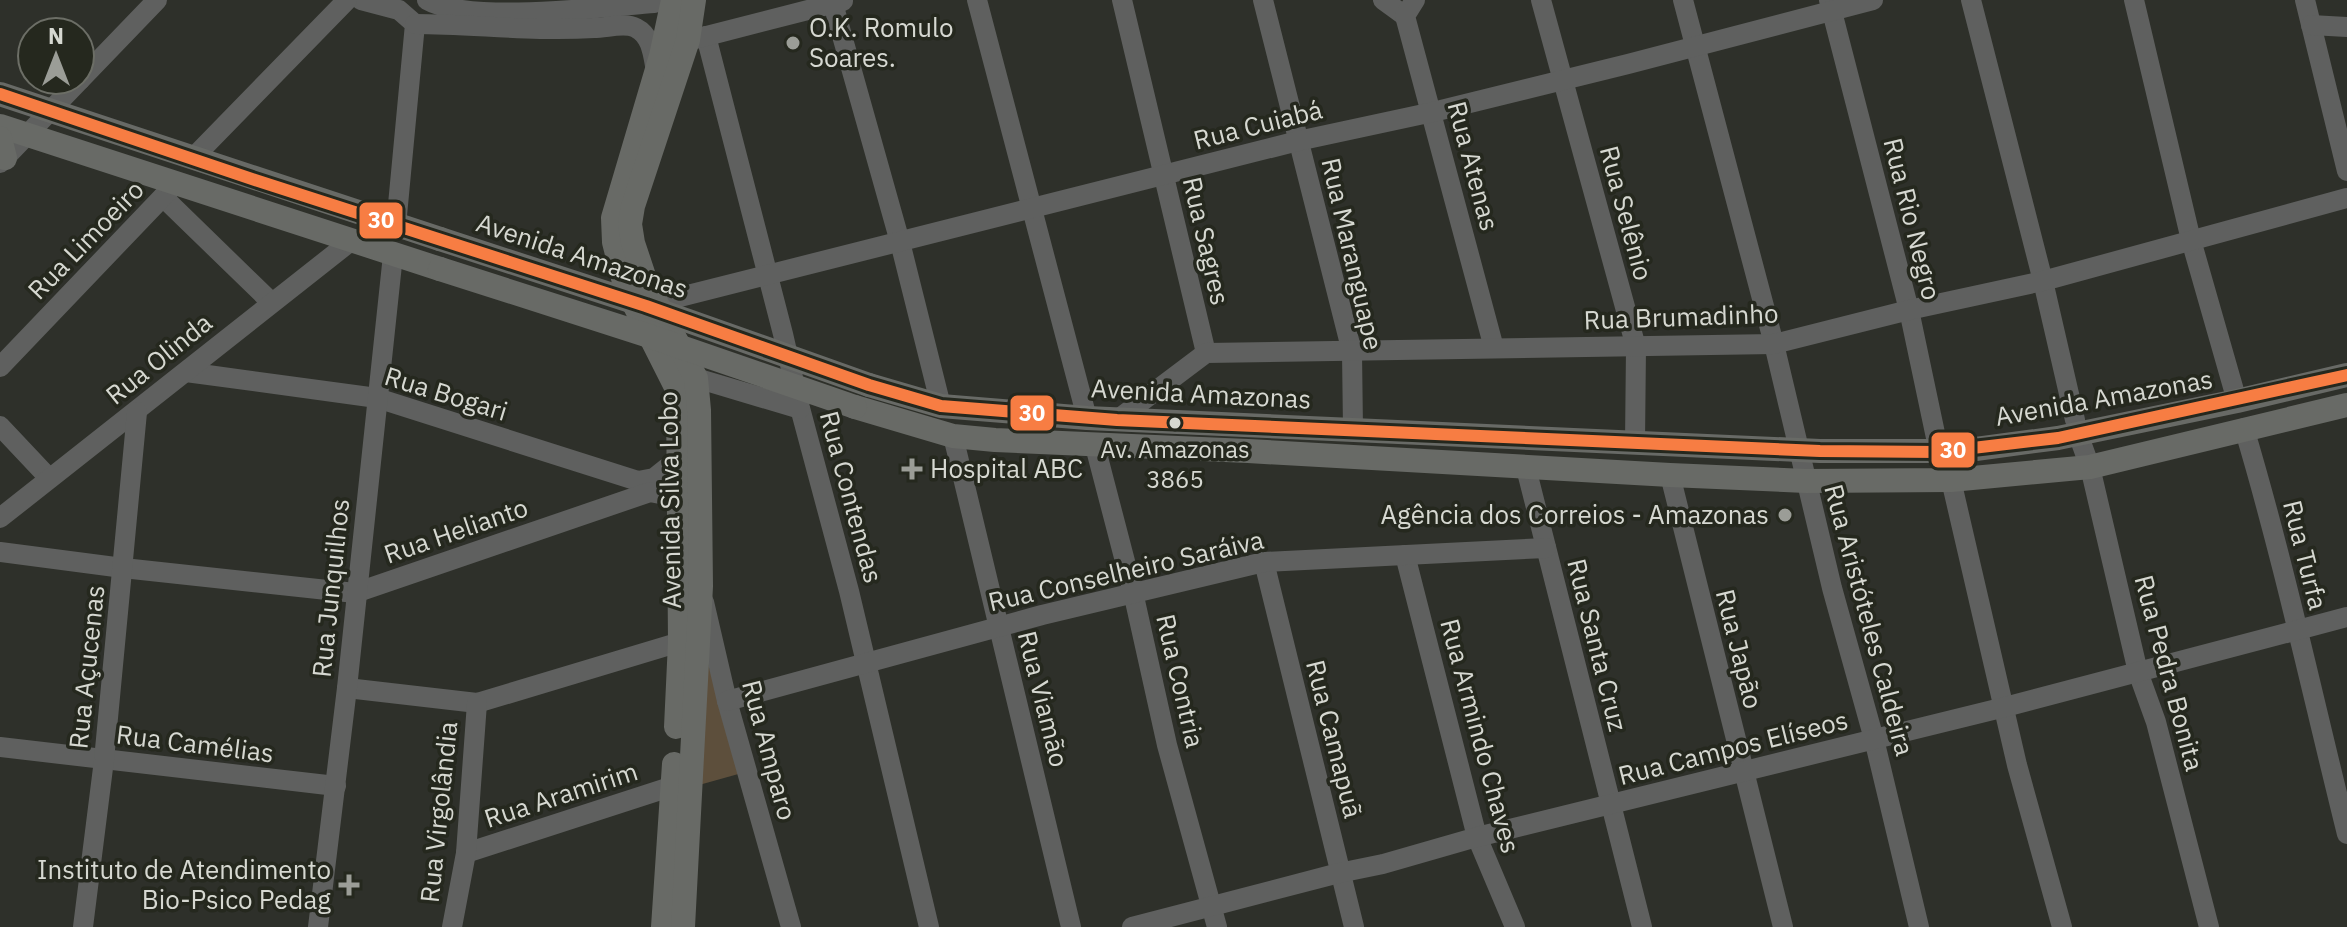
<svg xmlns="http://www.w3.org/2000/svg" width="2347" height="927" font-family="'IBM Plex Sans',sans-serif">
  <rect width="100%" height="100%" fill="#2e302a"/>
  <path fill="#5d4f3c" d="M 702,644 L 742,773 L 699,785 Z"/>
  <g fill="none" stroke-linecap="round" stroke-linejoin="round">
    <g stroke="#5f605f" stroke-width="20">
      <path d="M 361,0 L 399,10 L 415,24 L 396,226"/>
      <path d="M 427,0 C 469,24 603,7 654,3 L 661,0"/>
      <path d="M 832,0 L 900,242 L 941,406"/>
      <path d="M 977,0 L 1087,418"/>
      <path d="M 1122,0 L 1206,353"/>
      <path d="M 1263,0 L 1352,352 L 1353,429"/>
      <path d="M 1383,0 L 1405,16"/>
      <path d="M 1415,0 L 1405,16 L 1494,348"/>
      <path d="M 1541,0 L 1636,347 L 1635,442"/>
      <path d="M 1683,0 L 1774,344 L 1832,588 L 1874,739 L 1919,927"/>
      <path d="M 1829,0 L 1909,310 L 1939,452"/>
      <path d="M 1971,0 L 2043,281 L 2075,420"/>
      <path d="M 2134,0 L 2191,240 L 2237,401"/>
      <path d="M 2305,0 L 2347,171"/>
      <path d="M 415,24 C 474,24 534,32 594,28 C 607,28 625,22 636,28 C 652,36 653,56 656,71"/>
      <path d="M 2311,25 L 2347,27"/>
      <path d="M 706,36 L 783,334 L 800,408 L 849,591 L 929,927"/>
      <path d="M 695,39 L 843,1"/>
      <path d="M 80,80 L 157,0"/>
      <path d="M 193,158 L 347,0"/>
      <path d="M 0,163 L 80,80"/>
      <path d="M 163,197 L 271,302"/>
      <path d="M 656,303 L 1298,141 L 1433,112 L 1628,64 L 1873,0"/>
      <path d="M 0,367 L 176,183"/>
      <path d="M 186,372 L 377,398 L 638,481 L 654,478 L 679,458"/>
      <path d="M 696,378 L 800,409"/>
      <path d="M 1117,420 L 1206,353 L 1774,344 L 1909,310 L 2043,281 L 2347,198"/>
      <path d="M 0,426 L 49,478"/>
      <path d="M 2244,428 C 2284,562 2313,698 2347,834"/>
      <path d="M 2078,434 L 2090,467 L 2138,672 L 2156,722 L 2209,927"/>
      <path d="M 953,436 L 1071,927"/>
      <path d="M 1095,446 L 1133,592 L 1167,745 L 1217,927"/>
      <path d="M 1526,468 L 1642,927"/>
      <path d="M 1670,475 L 1783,927"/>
      <path d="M 1951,480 L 2017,765 L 2062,927"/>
      <path d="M 0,518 L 351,241"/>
      <path d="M 0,552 L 123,568 L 355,593 L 650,492 L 665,495 L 680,510"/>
      <path d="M 1405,555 L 1477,837 L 1515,927"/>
      <path d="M 1264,562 L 1354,927"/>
      <path d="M 704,602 L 727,701 L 791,927"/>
      <path d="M 347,688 L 477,703 L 680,642"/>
      <path d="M 727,701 L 1042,615 L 1264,562 L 1546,548"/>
      <path d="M 0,747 L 336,786"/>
      <path d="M 466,853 L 673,786"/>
      <path d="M 83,927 L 104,760 L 137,412"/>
      <path d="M 318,927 L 347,688 L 393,255"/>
      <path d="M 452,927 L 466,853 L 477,703"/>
      <path d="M 1132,927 L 1339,873 L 1383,864 L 1477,837 L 2005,707 L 2347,617"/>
    </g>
    <g stroke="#686a66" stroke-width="24">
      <path d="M 673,0 L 661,56 L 613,218 L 614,242 L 625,286 L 678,391 L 680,642 L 676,727"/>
      <path d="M 0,94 L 440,239"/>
      <path d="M 0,126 L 440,269"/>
      <path d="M 0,138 L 5,158"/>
      <path d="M 869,385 L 941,406 L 1087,418 L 1820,451 L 1961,451 L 2058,438 L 2237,401 L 2347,375"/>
      <path d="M 855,407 L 953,436 L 995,440 L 1248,451 L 1670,475 L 1806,481 L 1951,480 L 2090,467 L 2347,405"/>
      <path d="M 663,927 L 674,764"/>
      <path d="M 683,927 L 701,586 L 699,410 L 696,378 L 647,285 L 633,243 L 630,224 L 633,206 L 688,40 L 694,0"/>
    </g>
    <g stroke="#686a66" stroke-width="24">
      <path d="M 440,239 L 646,306 L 869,385"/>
      <path d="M 440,269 L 643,334 L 855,407"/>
    </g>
    <defs>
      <path id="bus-1" d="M 0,94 L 255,180 L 646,306 L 869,385 L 941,406 L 1117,420 L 1820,451 L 1939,452 L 2058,438 L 2347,375"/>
    </defs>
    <use href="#bus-1" stroke="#25281e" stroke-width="18"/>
    <use href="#bus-1" stroke="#f77d43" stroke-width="12"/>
  </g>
  <g fill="#9b9d97" stroke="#25281e" stroke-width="3">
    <circle cx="793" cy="43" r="8"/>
    <path d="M908 457h8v8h8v8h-8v8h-8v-8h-8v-8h8z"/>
    <circle cx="1785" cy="515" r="8"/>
    <path d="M345 873h8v8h8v8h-8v8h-8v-8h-8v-8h8z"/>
  </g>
  <circle fill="#d6d8d1" stroke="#25281e" stroke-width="3" cx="1175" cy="423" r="7"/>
  <g text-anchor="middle" stroke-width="7" stroke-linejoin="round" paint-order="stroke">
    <g font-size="24" fill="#d6d8d1" stroke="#25281e">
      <text x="1175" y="458">Av. Amazonas<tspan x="1175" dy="30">3865</tspan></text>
    </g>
    <g font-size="26" fill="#d6d8d1" stroke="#25281e" text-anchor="start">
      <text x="809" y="37">O.K. Romulo<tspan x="809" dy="30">Soares.</tspan></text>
      <text x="930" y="478">Hospital ABC</text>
      <text x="1769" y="524" text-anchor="end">Agência dos Correios - Amazonas</text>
      <text x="331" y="879" text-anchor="end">Instituto de Atendimento<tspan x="331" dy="30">Bio-Psico Pedag</tspan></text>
    </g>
    <g font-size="26" fill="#d6d8d1" stroke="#25281e">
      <text transform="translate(1258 125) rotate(-14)" y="9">Rua Cuiabá</text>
      <text transform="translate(1473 166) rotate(75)" y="9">Rua Atenas</text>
      <text transform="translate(1626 213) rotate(75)" y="9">Rua Selênio</text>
      <text transform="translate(1912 219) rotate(76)" y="9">Rua Rio Negro</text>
      <text transform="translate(86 240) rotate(-46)" y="9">Rua Limoeiro</text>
      <text transform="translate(1206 241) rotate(77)" y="9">Rua Sagres</text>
      <text transform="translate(1352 254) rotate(77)" y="9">Rua Maranguape</text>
      <text transform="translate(582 256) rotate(18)" y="9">Avenida Amazonas</text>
      <text transform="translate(1681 317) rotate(-2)" y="9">Rua Brumadinho</text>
      <text transform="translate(159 359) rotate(-39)" y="9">Rua Olinda</text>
      <text transform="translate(446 394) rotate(17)" y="9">Rua Bogari</text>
      <text transform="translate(1201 394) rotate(3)" y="9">Avenida Amazonas</text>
      <text transform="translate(2104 398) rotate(-10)" y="9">Avenida Amazonas</text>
      <text transform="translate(851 497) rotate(75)" y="9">Rua Contendas</text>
      <text transform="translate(670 500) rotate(-91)" y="9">Avenida Silva Lobo</text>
      <text transform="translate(456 531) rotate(-19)" y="9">Rua Helianto</text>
      <text transform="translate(2305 555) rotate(76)" y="9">Rua Turfa</text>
      <text transform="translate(1126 571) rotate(-13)" y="9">Rua Conselheiro Saráiva</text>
      <text transform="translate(331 588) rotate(-84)" y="9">Rua Junquilhos</text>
      <text transform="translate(1869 620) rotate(75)" y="9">Rua Aristóteles Caldeira</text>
      <text transform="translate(1597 645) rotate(76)" y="9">Rua Santa Cruz</text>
      <text transform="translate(1739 649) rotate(76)" y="9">Rua Japão</text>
      <text transform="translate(87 667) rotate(-84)" y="9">Rua Açucenas</text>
      <text transform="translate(2169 673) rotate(75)" y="9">Rua Pedra Bonita</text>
      <text transform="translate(1180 681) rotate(77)" y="9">Rua Contria</text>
      <text transform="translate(1043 699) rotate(76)" y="9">Rua Viamão</text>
      <text transform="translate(1480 736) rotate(75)" y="9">Rua Armindo Chaves</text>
      <text transform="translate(1334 739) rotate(76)" y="9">Rua Camapuã</text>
      <text transform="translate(195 744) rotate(7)" y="9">Rua Camélias</text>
      <text transform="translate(1733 748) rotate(-14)" y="9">Rua Campos Elíseos</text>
      <text transform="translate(769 750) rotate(75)" y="9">Rua Amparo</text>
      <text transform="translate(561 795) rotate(-18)" y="9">Rua Aramirim</text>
      <text transform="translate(439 812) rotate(-84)" y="9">Rua Virgolândia</text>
    </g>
  </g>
  <g stroke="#25281e" stroke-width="3">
    <rect x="358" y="201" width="46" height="39" rx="8" fill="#f77d43"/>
    <rect x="1009" y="394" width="46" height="38" rx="8" fill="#f77d43"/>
    <rect x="1930" y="431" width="46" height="38" rx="8" fill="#f77d43"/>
  </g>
  <g font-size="22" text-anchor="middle" font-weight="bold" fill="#fff">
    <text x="381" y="228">30</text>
    <text x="1032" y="421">30</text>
    <text x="1953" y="458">30</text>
  </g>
  <g transform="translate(56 56)"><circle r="38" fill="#25281e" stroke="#6c6e66" stroke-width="2"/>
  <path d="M0-6L14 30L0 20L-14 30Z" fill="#9b9d97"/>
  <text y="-12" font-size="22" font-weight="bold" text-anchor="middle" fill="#d6d8d1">N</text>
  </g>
</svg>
